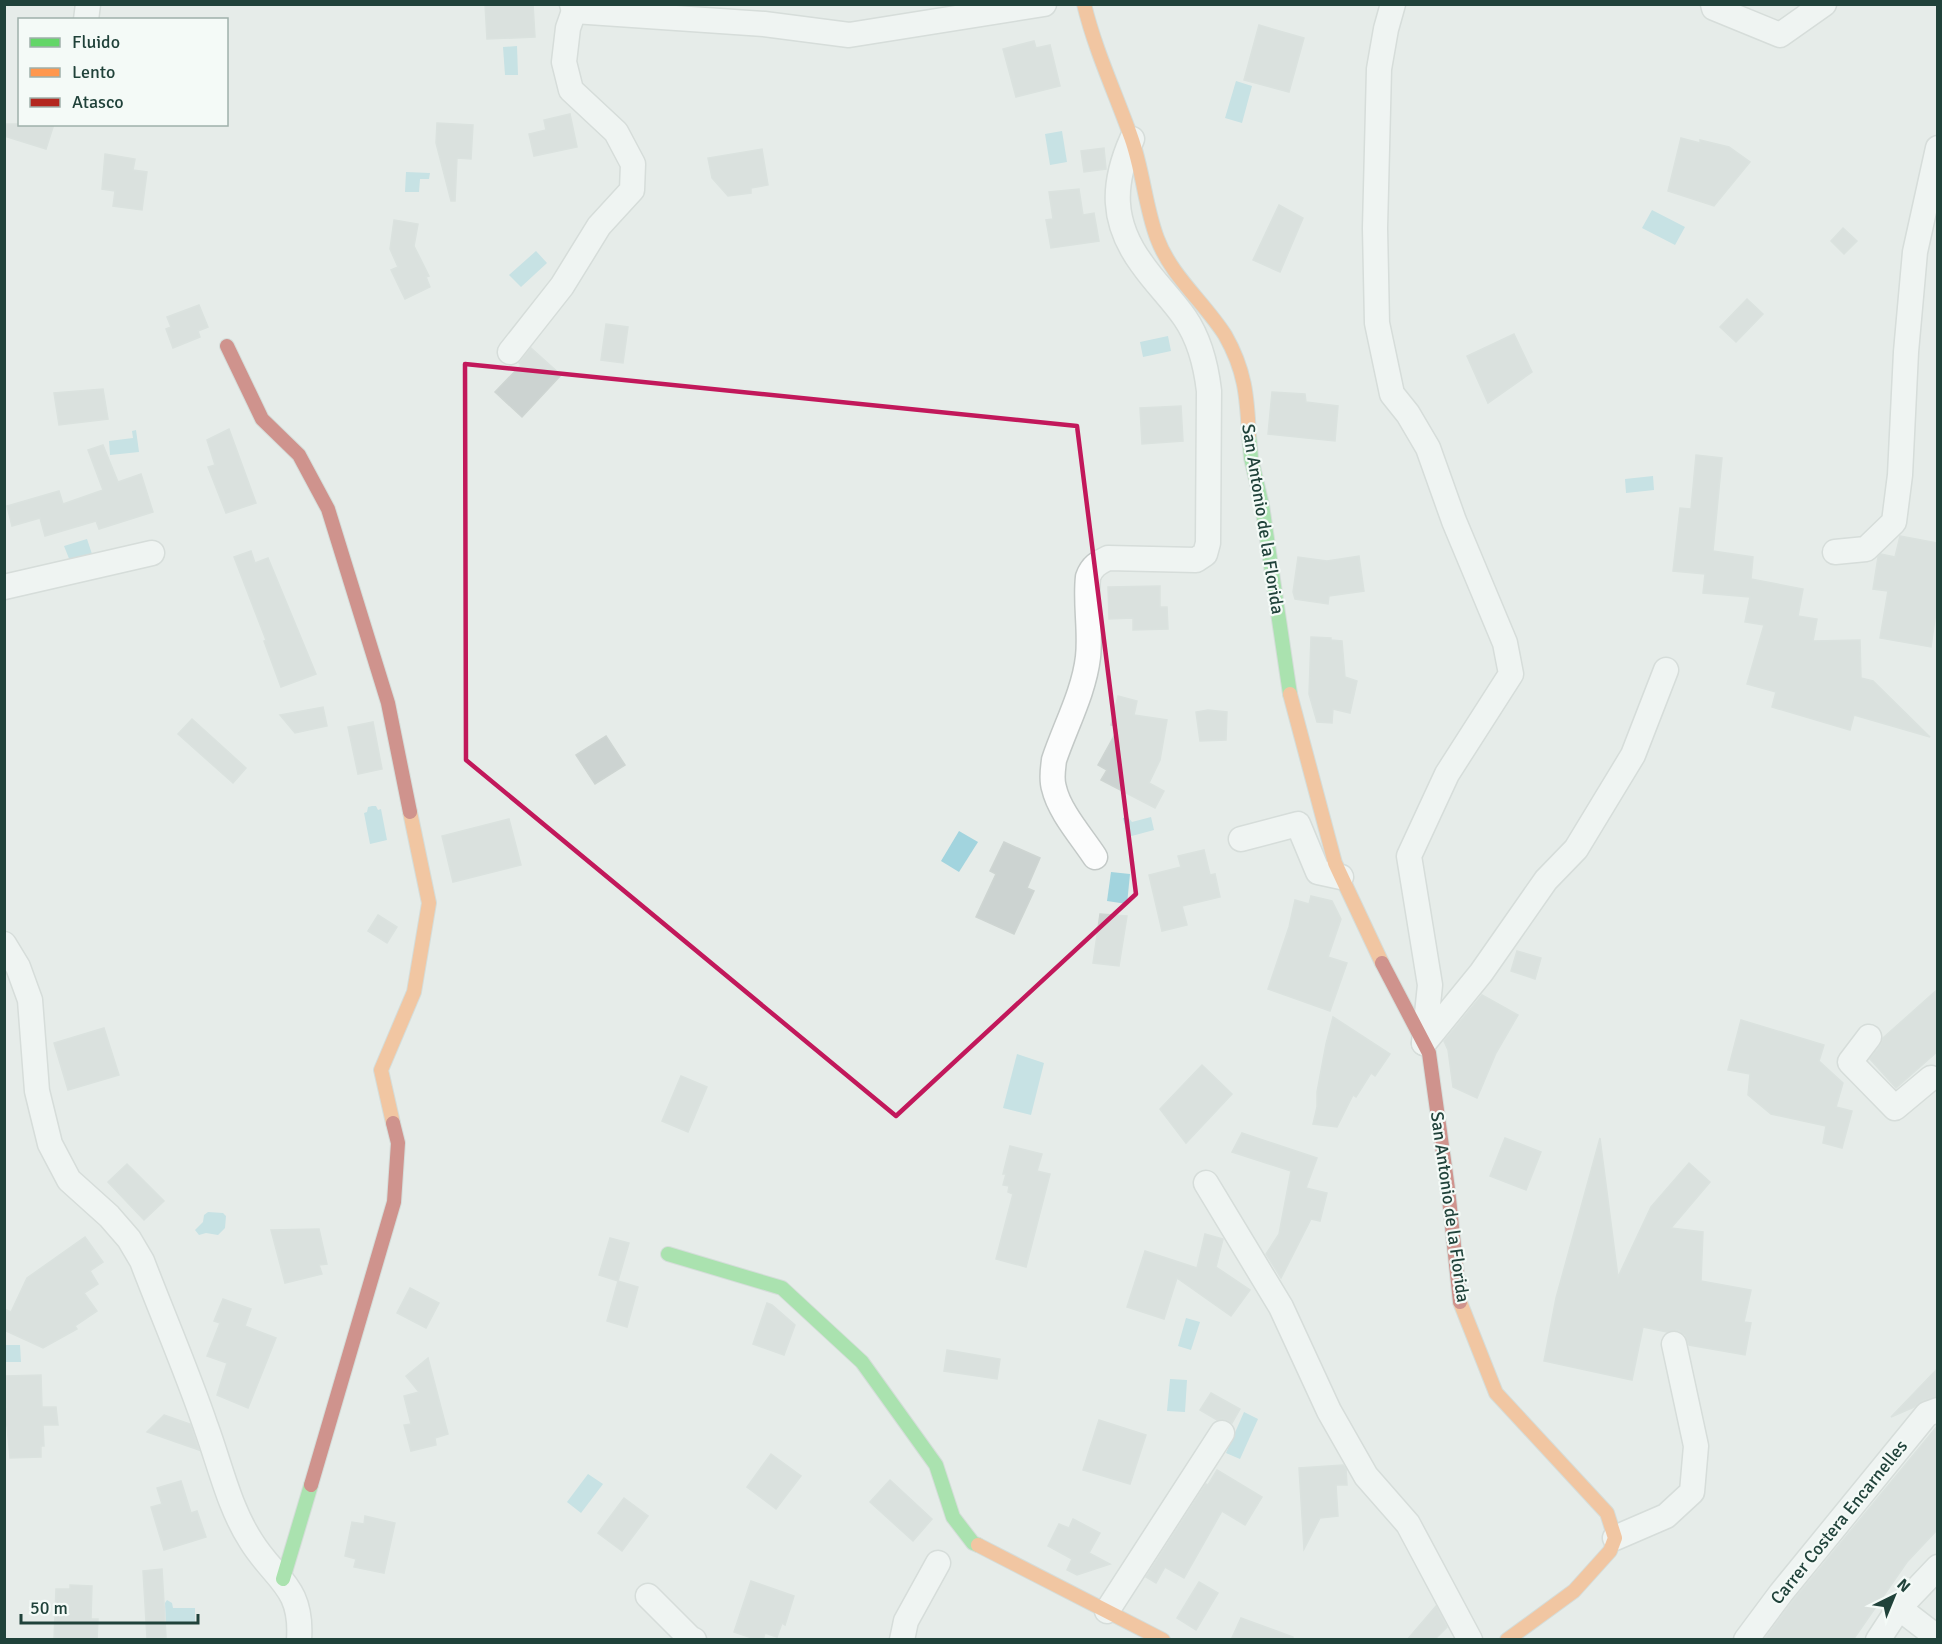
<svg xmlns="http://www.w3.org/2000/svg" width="1942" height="1644" font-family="Signika,sans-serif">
  <rect width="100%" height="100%" fill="#e6ece9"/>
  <g fill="#a2d4de">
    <path d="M 517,46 L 518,75 L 505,75 L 503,47 Z"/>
    <path d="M 1236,81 L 1252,86 L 1242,123 L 1225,118 Z"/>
    <path d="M 1062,131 L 1067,162 L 1050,165 L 1045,134 Z"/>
    <path d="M 406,172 L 430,173 L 429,179 L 420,179 L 419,192 L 405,192 Z"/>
    <path d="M 1652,210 L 1685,227 L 1675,245 L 1642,228 Z"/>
    <path d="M 536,251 L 547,263 L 521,287 L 509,275 Z"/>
    <path d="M 1168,336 L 1171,351 L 1143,357 L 1140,342 Z"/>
    <path d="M 136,430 L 139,452 L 110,455 L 109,441 L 133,438 L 132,431 Z"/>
    <path d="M 1653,476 L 1654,490 L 1626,493 L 1625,479 Z"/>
    <path d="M 87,539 L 92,554 L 70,561 L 64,546 Z"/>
    <path d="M 372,806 L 376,806 L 378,810 L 381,809 L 387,840 L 370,844 L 364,813 L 367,812 L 368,807 Z"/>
    <path d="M 1128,817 L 1132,822 L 1151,817 L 1154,830 L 1128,837 L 1123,818 Z"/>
    <path d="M 959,831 L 978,842 L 959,872 L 941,861 Z"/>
    <path d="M 1111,872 L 1130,874 L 1127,904 L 1107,901 Z"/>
    <path d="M 1017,1054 L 1044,1063 L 1031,1115 L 1003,1108 Z"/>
    <path d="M 208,1212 L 223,1213 L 226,1216 L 225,1228 L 218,1235 L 206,1233 L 199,1235 L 195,1230 L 203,1222 L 204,1215 Z"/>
    <path d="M 1186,1318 L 1200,1322 L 1191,1350 L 1178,1346 Z"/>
    <path d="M 5,1345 L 20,1345 L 21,1362 L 5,1362 Z"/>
    <path d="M 1170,1379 L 1187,1380 L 1185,1412 L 1167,1411 Z"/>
    <path d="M 1244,1412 L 1258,1419 L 1240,1459 L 1226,1453 Z"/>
    <path d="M 588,1474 L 603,1484 L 581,1513 L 567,1502 Z"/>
    <path d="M 167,1600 L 172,1603 L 173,1608 L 195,1608 L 195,1623 L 166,1624 L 165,1603 Z"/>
  </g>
  <g fill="#ccd3d1" stroke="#ced5d2" stroke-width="1.5">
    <path d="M 485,4 L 533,4 L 535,37 L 487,39 Z"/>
    <path d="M 1259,25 L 1304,38 L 1289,92 L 1244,80 Z"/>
    <path d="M 1034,41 L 1036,48 L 1050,45 L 1060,86 L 1016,97 L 1003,49 Z"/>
    <path d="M 570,114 L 577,147 L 534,156 L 529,134 L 546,130 L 544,120 Z"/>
    <path d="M 437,123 L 473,125 L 471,159 L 457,158 L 455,201 L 451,201 L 436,143 Z"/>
    <path d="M 4,124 L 54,124 L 46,149 L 4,136 Z"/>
    <path d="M 1681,138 L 1700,143 L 1700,140 L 1729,147 L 1750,162 L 1714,206 L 1668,191 Z"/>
    <path d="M 1104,148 L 1106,169 L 1084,172 L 1081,151 Z"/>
    <path d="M 762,149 L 768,185 L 751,188 L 751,193 L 728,196 L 712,178 L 708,158 Z"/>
    <path d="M 105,154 L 135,159 L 133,170 L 147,172 L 142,210 L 113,206 L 115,191 L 102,189 Z"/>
    <path d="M 1079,189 L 1083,215 L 1094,213 L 1099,241 L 1051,248 L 1046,220 L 1053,219 L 1049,192 Z"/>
    <path d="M 1279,205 L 1303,218 L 1280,272 L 1253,260 Z"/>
    <path d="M 394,220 L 418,224 L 414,246 L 429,276 L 426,277 L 430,287 L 405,299 L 391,270 L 398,267 L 390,249 Z"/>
    <path d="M 1843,228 L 1857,241 L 1844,254 L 1831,241 Z"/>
    <path d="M 1747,299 L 1763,314 L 1736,342 L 1720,327 Z"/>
    <path d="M 199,305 L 208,327 L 198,331 L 200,337 L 173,348 L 166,329 L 171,327 L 167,317 Z"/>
    <path d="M 606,324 L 628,327 L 623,363 L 601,360 Z"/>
    <path d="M 1514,334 L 1532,372 L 1488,403 L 1467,356 Z"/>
    <path d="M 531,348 L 561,375 L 522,417 L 495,392 L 521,365 L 519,363 Z"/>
    <path d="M 103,389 L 108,419 L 59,425 L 54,393 Z"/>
    <path d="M 1272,392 L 1305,394 L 1306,402 L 1338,406 L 1335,441 L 1268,434 Z"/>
    <path d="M 1181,406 L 1183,441 L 1142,444 L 1140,408 Z"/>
    <path d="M 229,429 L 256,503 L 226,513 L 208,467 L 215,465 L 207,440 Z"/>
    <path d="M 103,445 L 118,482 L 141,474 L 153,512 L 99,529 L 96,521 L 45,536 L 40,518 L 12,526 L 7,506 L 59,491 L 63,504 L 103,490 L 88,450 Z"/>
    <path d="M 1696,455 L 1722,458 L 1713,551 L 1753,557 L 1751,579 L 1803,589 L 1798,616 L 1817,619 L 1813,641 L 1860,640 L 1861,678 L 1873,681 L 1930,737 L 1854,715 L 1850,730 L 1772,707 L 1776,692 L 1747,684 L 1764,625 L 1745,622 L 1750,597 L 1703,593 L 1705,574 L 1673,571 L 1680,508 L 1691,509 Z"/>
    <path d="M 1900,536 L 1938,543 L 1938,598 L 1931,647 L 1880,638 L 1888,591 L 1873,589 L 1878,557 L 1881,554 L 1895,557 Z"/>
    <path d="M 251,551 L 255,563 L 268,558 L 316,674 L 281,687 L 264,641 L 266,640 L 234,557 Z"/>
    <path d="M 1359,556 L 1364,591 L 1329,596 L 1328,604 L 1295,599 L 1293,592 L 1298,557 L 1327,561 Z"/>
    <path d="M 1160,586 L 1160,607 L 1167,607 L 1168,629 L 1133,630 L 1133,618 L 1109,619 L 1108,587 Z"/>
    <path d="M 1311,637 L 1331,638 L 1331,640 L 1342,641 L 1345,677 L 1357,681 L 1350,713 L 1333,709 L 1332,723 L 1317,722 L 1309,694 Z"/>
    <path d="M 1118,696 L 1137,701 L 1134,715 L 1167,720 L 1160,760 L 1149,783 L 1164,791 L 1155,808 L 1101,780 L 1107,770 L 1098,765 L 1119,727 L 1111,725 Z"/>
    <path d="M 323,707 L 327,726 L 295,733 L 280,715 Z"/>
    <path d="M 1208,710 L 1227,712 L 1226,740 L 1200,741 L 1196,712 Z"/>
    <path d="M 192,719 L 246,768 L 233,783 L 178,734 Z"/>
    <path d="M 373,722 L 382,769 L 358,774 L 348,727 Z"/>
    <path d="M 606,736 L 625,765 L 595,784 L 576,755 Z"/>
    <path d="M 509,819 L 521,865 L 453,882 L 442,836 Z"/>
    <path d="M 1004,842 L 1040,858 L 1027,888 L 1034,891 L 1014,934 L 976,917 L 996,874 L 990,871 Z"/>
    <path d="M 1204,850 L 1210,875 L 1215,874 L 1220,897 L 1182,906 L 1187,925 L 1162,931 L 1149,875 L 1181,867 L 1178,856 Z"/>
    <path d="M 1311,896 L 1332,901 L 1341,919 L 1328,957 L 1347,963 L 1330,1011 L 1268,989 L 1289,927 L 1295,900 L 1309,904 Z"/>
    <path d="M 1100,914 L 1127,916 L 1119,966 L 1093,963 Z"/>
    <path d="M 378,915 L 397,927 L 387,943 L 368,931 Z"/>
    <path d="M 1517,951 L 1541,958 L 1535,979 L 1511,971 Z"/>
    <path d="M 1938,989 L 1938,1051 L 1896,1088 L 1870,1059 L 1880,1046 L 1883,1038 Z"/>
    <path d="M 1482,995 L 1518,1015 L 1496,1053 L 1477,1098 L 1453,1087 L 1448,1050 L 1444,1041 Z"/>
    <path d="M 1333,1017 L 1390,1054 L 1375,1076 L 1371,1073 L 1356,1097 L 1353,1095 L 1337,1127 L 1313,1124 L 1317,1107 L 1317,1092 L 1326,1044 Z"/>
    <path d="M 1741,1020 L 1824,1045 L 1819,1061 L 1843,1083 L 1836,1107 L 1852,1111 L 1842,1148 L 1823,1143 L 1826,1126 L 1771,1114 L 1748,1095 L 1750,1074 L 1728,1070 Z"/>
    <path d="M 104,1028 L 119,1075 L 68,1090 L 54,1043 Z"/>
    <path d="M 1202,1065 L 1232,1094 L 1186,1143 L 1160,1109 Z"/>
    <path d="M 681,1076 L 707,1087 L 688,1132 L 662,1121 Z"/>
    <path d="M 1242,1133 L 1317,1158 L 1306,1188 L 1327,1193 L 1320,1221 L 1311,1219 L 1281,1278 L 1266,1254 L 1279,1234 L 1291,1171 L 1232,1152 Z"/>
    <path d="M 1505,1138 L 1541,1152 L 1526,1190 L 1490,1176 Z"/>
    <path d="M 1600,1138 L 1618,1277 L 1651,1207 L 1689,1163 L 1710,1182 L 1671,1228 L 1703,1232 L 1701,1281 L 1751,1290 L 1744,1322 L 1751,1323 L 1745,1355 L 1689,1345 L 1685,1335 L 1678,1330 L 1667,1332 L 1643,1327 L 1632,1380 L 1544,1361 L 1556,1298 Z"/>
    <path d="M 1010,1146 L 1042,1154 L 1037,1171 L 1050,1174 L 1026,1267 L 996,1259 L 1013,1194 L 1008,1192 L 1009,1186 L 1003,1185 L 1006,1174 L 1003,1174 Z"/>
    <path d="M 127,1164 L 164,1201 L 144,1220 L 108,1182 Z"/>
    <path d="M 319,1229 L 327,1264 L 319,1265 L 322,1274 L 285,1283 L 271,1230 Z"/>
    <path d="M 1205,1234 L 1223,1239 L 1216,1267 L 1250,1290 L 1231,1316 L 1177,1278 L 1164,1319 L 1127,1307 L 1145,1251 L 1197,1268 Z"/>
    <path d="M 85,1237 L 103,1262 L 90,1271 L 98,1284 L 84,1293 L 97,1311 L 75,1326 L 77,1329 L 43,1348 L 4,1330 L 4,1309 L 11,1312 L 27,1278 Z"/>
    <path d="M 610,1238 L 629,1243 L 618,1281 L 599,1275 Z"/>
    <path d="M 618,1281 L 638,1287 L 627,1327 L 607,1321 Z"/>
    <path d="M 410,1288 L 439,1303 L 426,1328 L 397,1313 Z"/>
    <path d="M 223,1299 L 251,1309 L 245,1326 L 276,1338 L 248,1408 L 217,1395 L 227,1363 L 207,1356 L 220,1323 L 214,1321 Z"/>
    <path d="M 767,1303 L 772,1305 L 795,1325 L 784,1355 L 753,1344 Z"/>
    <path d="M 947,1350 L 1000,1359 L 997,1379 L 944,1371 Z"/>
    <path d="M 428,1358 L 448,1434 L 435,1438 L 436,1445 L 411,1451 L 404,1425 L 411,1424 L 404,1396 L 419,1392 L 406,1376 Z"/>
    <path d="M 1938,1368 L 1938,1396 L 1922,1401 L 1914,1407 L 1891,1417 Z"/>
    <path d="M 41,1375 L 42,1407 L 56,1407 L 58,1425 L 43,1425 L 44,1446 L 41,1446 L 41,1457 L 10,1458 L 7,1426 L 4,1426 L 4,1409 L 7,1409 L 6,1376 Z"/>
    <path d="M 1211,1393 L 1240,1409 L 1232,1423 L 1223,1419 L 1217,1420 L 1200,1410 Z"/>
    <path d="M 164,1415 L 190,1424 L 199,1450 L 147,1432 Z"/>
    <path d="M 1099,1420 L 1146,1435 L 1130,1484 L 1083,1470 Z"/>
    <path d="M 1938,1425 L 1938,1529 L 1907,1562 L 1853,1640 L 1764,1640 L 1792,1602 Z"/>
    <path d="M 771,1454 L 801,1476 L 776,1509 L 747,1487 Z"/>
    <path d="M 1343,1465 L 1346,1469 L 1347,1485 L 1336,1485 L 1338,1516 L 1320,1518 L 1304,1549 L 1299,1468 Z"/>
    <path d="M 1217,1470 L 1262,1497 L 1245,1525 L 1222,1511 L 1184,1578 L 1165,1567 L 1156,1583 L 1146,1577 L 1206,1484 L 1208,1485 Z"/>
    <path d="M 890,1480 L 932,1519 L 913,1541 L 870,1502 Z"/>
    <path d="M 181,1481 L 191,1513 L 197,1511 L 206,1537 L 164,1550 L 151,1507 L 162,1504 L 157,1488 Z"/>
    <path d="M 624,1498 L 648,1516 L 622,1551 L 598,1533 Z"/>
    <path d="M 365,1516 L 395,1523 L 384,1573 L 354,1567 L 356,1559 L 345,1556 L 352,1522 L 364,1524 Z"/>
    <path d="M 1073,1519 L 1100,1533 L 1089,1553 L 1110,1564 L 1077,1575 L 1067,1570 L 1072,1559 L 1048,1546 L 1059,1524 L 1069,1528 Z"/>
    <path d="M 162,1569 L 166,1637 L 147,1638 L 143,1571 Z"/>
    <path d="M 751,1581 L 794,1596 L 785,1625 L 782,1623 L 777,1637 L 765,1633 L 763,1640 L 758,1640 L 734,1632 Z"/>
    <path d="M 1199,1582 L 1218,1593 L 1196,1630 L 1177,1618 Z"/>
    <path d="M 70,1585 L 92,1586 L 91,1619 L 98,1619 L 97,1640 L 54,1639 L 56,1589 L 70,1589 Z"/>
    <path d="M 1436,1606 L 1447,1627 L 1434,1640 L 1407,1640 Z"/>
    <path d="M 1241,1618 L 1293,1637 L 1293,1640 L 1231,1640 Z"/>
  </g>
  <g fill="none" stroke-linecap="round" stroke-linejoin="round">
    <defs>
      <g id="street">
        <path d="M 572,4 L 574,11 L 764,24 L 849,35 L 1044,4"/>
        <path d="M 1393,4 L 1386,29 L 1379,69 L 1375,228 L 1377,323 L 1392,394 L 1408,414 L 1428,448 L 1454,521 L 1505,643 L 1511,674 L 1447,774 L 1409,856 L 1430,985 L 1424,1043"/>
        <path d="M 1713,4 L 1714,8 L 1780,35 L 1824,4"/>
        <path d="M 86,20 L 88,4"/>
        <path d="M 510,352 L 562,286 L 599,226 L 632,190 L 633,164 L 616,132 L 571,90 L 564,62 L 568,28 L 574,11"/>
        <path d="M 1835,552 L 1866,549 L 1894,522 L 1900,475 L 1906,352 L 1915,252 L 1938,148"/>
        <path d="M 4,587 L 152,553"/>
        <path d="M 1241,839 L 1298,824 L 1318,872 L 1341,877"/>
        <path d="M 1095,857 C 1082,837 1059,811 1054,788 C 1051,779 1053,769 1054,760 C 1065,727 1084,692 1088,657 C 1091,630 1085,604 1088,577 C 1092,566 1098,563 1108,558 L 1196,560 L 1205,554 L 1208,543 L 1209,391 C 1206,365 1200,340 1185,318 C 1172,299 1155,283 1142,264 C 1111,222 1112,184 1132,139"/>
        <path d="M 4,944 L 18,967 L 30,1000 L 37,1091 L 50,1144 L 69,1180 L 109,1216 L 129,1239 L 142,1261 C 163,1316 187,1371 206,1427 C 220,1465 229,1507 251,1541 C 275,1580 303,1586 299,1640"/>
        <path d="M 1869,1037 L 1850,1062 L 1895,1108 L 1931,1078"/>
        <path d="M 1424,1043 L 1481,973 L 1546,880 L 1576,849 L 1633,755 L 1666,670"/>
        <path d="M 1206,1183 L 1281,1307 L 1329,1411 L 1366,1476 L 1408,1524 L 1470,1640"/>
        <path d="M 1615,1538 L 1666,1516 L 1692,1492 L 1696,1446 L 1674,1344"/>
        <path d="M 648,1596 L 690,1638 L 694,1640"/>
        <path d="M 1899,1608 L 1938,1638"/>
        <path d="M 1107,1611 L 1222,1433"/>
        <path d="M 902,1640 L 906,1621 L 938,1563"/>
        <path d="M 1746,1640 L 1781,1593 L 1927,1414 L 1938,1410"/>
        <path d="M 1878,1640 L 1899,1608 L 1938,1567"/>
      </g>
      <g id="fast">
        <path d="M 1249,435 L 1251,458 L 1262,505 L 1290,694"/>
        <path d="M 668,1254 L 782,1288 L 862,1362 L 936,1465 L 953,1517 L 973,1543 L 978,1545"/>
        <path d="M 283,1579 L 311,1485"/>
      </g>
      <g id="slow">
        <path d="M 1084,4 C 1095,50 1115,92 1131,137 C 1143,170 1145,206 1157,238 C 1171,276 1204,302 1225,335 C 1245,370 1247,396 1249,435"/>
        <path d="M 1290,694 L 1335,863 L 1382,963"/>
        <path d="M 393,1123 L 381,1070 L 414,992 L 429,903 L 410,812"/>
        <path d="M 1460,1302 L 1496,1393 L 1607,1513 L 1615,1538 L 1610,1551 L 1574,1591 L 1507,1640"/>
        <path d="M 978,1545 L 1163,1640"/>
      </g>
      <g id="jam">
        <path d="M 227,346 L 262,419 L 299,455 L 328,509 L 388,703 L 410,812"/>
        <path d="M 1382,963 L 1429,1053 L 1448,1189 L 1460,1302"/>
        <path d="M 311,1485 L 394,1202 L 398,1143 L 393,1123"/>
      </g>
    </defs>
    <use href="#street" stroke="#c3c9c7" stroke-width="27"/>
    <use href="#fast" stroke="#c1cac7" stroke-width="16"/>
    <use href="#slow" stroke="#c1cac7" stroke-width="16"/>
    <use href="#jam" stroke="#c1cac7" stroke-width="16"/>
    <use href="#street" stroke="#fbfcfc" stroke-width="24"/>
    <use href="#fast" stroke="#63d668" stroke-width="14"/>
    <use href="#slow" stroke="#ff974d" stroke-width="14"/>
    <use href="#jam" stroke="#b3261e" stroke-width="14"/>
  </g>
  <path d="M0 0H1942V1644H0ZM 465,364 L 1077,426 L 1136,894 L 896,1116 L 466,760 Z" fill="#e6ece9" fill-opacity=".55" fill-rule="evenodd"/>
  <path fill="none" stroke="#c2185b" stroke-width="4.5" stroke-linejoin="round" d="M 465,364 L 1077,426 L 1136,894 L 896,1116 L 466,760 Z"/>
  <g text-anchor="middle" stroke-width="4.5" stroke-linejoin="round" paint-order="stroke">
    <g font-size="18" fill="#20423a" stroke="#f4faf7">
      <text transform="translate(1263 519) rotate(81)" y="6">San Antonio de la Florida</text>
      <text transform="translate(1450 1207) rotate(82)" y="6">San Antonio de la Florida</text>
      <text transform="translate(1839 1522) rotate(-51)" y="6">Carrer Costera Encarnelles</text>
    </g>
  </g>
  <rect width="1942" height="1644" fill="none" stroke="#20423a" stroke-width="12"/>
  <rect x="18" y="18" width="210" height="108" fill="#f4faf7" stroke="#9fb0ab" stroke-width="1.5"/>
  <rect x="30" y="38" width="30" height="9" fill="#63d668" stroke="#9fb0ab" stroke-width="1.5"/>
  <text x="72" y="48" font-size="18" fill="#20423a">Fluido</text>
  <rect x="30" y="68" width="30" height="9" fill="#ff974d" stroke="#9fb0ab" stroke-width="1.5"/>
  <text x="72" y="78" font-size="18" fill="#20423a">Lento</text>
  <rect x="30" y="98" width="30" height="9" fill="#b3261e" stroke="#9fb0ab" stroke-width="1.5"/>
  <text x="72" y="108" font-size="18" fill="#20423a">Atasco</text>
  <g transform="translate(1894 1596) rotate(43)" stroke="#f4faf7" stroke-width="4.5" paint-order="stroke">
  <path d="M0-4.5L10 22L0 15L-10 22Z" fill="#20423a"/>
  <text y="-9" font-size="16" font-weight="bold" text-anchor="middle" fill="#20423a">N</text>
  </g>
  <path d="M21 1614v9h177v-9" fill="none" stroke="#20423a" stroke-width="3"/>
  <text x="30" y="1614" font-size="18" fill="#20423a" stroke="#f4faf7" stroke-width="4.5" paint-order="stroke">50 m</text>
</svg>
